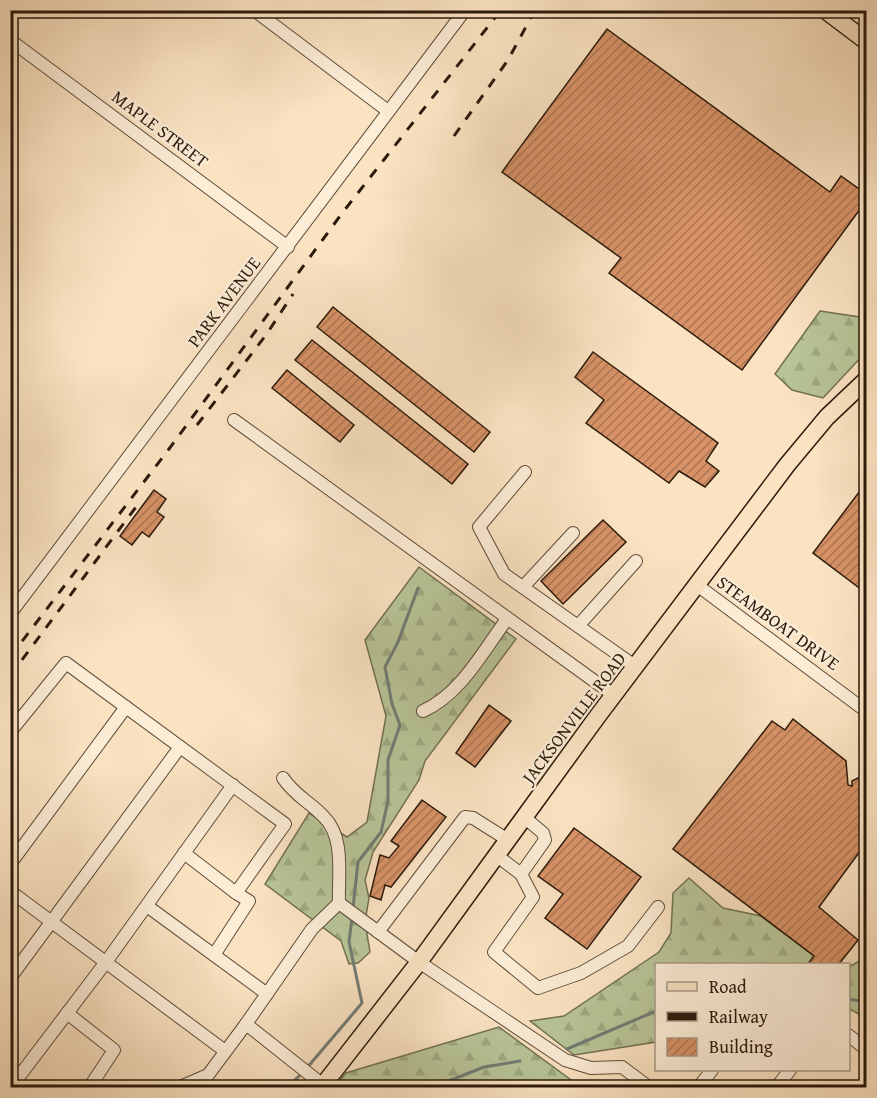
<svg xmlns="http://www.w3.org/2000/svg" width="877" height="1098" font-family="'Gentium Book Plus',serif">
  <defs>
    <pattern id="forest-firs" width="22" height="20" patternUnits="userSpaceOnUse" patternTransform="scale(1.5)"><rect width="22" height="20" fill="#b8c598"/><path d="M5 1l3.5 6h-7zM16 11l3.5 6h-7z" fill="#9ea982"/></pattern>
    <pattern id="building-hatch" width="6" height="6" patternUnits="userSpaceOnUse" patternTransform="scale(1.5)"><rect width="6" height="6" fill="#d79267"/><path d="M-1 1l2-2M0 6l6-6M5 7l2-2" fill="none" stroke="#af7653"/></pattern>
  </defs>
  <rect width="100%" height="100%" fill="#fbe3c2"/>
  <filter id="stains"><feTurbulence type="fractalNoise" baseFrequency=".00333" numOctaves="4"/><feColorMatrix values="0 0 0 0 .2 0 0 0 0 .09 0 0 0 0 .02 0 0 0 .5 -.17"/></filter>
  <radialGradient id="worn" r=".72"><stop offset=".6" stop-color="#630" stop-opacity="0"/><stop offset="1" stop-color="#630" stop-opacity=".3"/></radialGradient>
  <g fill="url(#forest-firs)" stroke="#727052" stroke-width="1.5">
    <path d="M 820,311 L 866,318 L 866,352 L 823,398 L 792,390 L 775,374 Z"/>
    <path d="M 419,567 L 516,639 L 425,761 L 419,780 L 373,852 L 365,880 L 369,898 L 365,922 L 370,952 L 358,963 L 349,964 L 341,941 L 265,884 L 309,813 L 347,837 L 367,822 L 386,716 L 365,640 Z"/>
    <path d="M 689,878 L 723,908 L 761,916 L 814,956 L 808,964 L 656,964 L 656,1042 L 574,1055 L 530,1021 L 564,1016 L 659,952 L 671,933 L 673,893 Z"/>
    <path d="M 866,957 L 866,1018 L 848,1008 L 849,967 Z"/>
    <path d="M 499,1027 L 574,1082 L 603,1083 L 605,1087 L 335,1087 L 346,1073 Z"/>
  </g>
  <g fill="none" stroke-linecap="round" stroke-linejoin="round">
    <g stroke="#717c74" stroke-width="3">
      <path d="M 353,908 L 358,862 L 381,832 L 388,801 L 388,760 L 400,725 L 392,704 L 385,667 L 398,642 L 418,588"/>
      <path d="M 848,999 L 866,1002"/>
      <path d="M 567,1049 L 656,1011"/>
      <path d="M 306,1069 L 362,1003 L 349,942 L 352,918"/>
      <path d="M 287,1088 L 301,1074"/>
      <path d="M 431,1088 L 484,1067 L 520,1061"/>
    </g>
  </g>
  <g fill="url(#building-hatch)" stroke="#2b1a0c" stroke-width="1.5">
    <path d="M 607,29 L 830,192 L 841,176 L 866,194 L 866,201 L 742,370 L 609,273 L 621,258 L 502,172 Z"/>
    <path d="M 333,307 L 490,432 L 474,452 L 317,327 Z"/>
    <path d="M 312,340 L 468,464 L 452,484 L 295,360 Z"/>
    <path d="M 593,352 L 718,443 L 706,461 L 719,471 L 705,487 L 679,471 L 669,483 L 586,423 L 604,400 L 575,377 Z"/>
    <path d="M 287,370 L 354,425 L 340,442 L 272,388 Z"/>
    <path d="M 866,483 L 866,593 L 813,553 Z"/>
    <path d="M 154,490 L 166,499 L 157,512 L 164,517 L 149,537 L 142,532 L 132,545 L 120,536 Z"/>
    <path d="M 603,520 L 626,542 L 563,604 L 541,581 Z"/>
    <path d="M 489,705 L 511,721 L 475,767 L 456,753 Z"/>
    <path d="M 793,719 L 846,761 L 848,785 L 852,786 L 852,781 L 860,777 L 866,782 L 863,793 L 866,796 L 866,843 L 819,907 L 858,940 L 839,964 L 808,964 L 814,956 L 673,849 L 772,721 L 785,730 Z"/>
    <path d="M 422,800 L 446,817 L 391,887 L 385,885 L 381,900 L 370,896 L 380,855 L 389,858 L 399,846 L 391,841 Z"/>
    <path d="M 574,828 L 641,877 L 587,949 L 545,918 L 563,894 L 538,876 Z"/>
  </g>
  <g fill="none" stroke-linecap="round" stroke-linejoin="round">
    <defs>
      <g id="minor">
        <path d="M 254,10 L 388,111"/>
        <path d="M 10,40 L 288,247"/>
        <path d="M 234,420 L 615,696"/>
        <path d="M 525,472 L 479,527 L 504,574 L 636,667"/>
        <path d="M 697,585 L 866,711"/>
        <path d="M 523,587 L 573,533"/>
        <path d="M 10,614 L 465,10"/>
        <path d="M 578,626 L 636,561"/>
        <path d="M 423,711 C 461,694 483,651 507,619"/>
        <path d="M 10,732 L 66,663 L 285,824 L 236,893 L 249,901 L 214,955"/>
        <path d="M 283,778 C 295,796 310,802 324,817 C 345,837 338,876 339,903"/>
        <path d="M 184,853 L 236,893"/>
        <path d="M 496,855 L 521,874 L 533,897 L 494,952 L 538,988 L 581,973 L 628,946 L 658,907"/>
        <path d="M 10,864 L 126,707"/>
        <path d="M 521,874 L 545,840 L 543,833 L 524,817"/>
        <path d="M 10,891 L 225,1051"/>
        <path d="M 147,906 L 267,994"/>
        <path d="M 378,932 L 465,817 L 473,818 L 508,840"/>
        <path d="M 10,978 L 180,747"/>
        <path d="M 67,1013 L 114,1050 L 89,1088"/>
        <path d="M 848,1035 L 866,1049"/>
        <path d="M 323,1085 L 246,1024 L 312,929 L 339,903 L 419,962 L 565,1060 L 591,1068 L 622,1067 L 650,1088"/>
        <path d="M 11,1087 L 106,962 L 233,785"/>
        <path d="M 178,1088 L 208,1075 L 246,1024"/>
        <path d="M 698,1088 L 712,1070"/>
        <path d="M 776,1088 L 790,1070"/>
      </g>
      <g id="major">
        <path d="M 825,10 L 866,41"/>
        <path d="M 321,1088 L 419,962 L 597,717 L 787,465 L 827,417 L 866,380"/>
      </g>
    </defs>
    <use href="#minor" stroke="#5f4c3a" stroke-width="14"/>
    <use href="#major" stroke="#2b1a0c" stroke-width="19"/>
    <use href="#minor" stroke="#fcedd7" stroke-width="12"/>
    <use href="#major" stroke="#fbe3c2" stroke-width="16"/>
    <g stroke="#2b1a0c" stroke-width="3" stroke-dasharray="10 10" stroke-linecap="butt">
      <path d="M 454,136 L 508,60 L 535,10"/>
      <path d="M 197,425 L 266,335 L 293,294"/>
      <path d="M 10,657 L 169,449 L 343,212 L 501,10"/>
      <path d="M 10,676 L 136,507"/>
    </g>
  </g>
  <g text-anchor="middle" stroke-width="4.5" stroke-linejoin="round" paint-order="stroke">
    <g font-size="18" fill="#2b1a0c" stroke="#fcedd7">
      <text transform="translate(160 129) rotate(37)" y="6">MAPLE STREET</text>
      <text transform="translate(224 302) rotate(-53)" y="6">PARK AVENUE</text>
      <text transform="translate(778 623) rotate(36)" y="6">STEAMBOAT DRIVE</text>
      <text transform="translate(574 718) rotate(-53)" y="6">JACKSONVILLE ROAD</text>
    </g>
  </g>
  <rect width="877" height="1098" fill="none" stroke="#fbe3c2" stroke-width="36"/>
  <rect x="12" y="12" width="853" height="1074" fill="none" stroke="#2b1a0c" stroke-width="3"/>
  <rect x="18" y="18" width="841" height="1062" fill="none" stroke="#2b1a0c" stroke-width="1.5"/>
  <rect x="655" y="963" width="195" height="108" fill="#fcedd7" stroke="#a89986" stroke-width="1.5"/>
  <rect x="667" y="982" width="30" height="9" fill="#fbe3c2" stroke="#a89986" stroke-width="1.5"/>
  <text x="709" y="993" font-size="18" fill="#2b1a0c">Road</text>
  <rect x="667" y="1012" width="30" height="9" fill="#2b1a0c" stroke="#a89986" stroke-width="1.5"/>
  <text x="709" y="1023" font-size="18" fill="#2b1a0c">Railway</text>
  <rect x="667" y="1038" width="30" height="18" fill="url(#building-hatch)" stroke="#a89986" stroke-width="1.5"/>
  <text x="709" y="1053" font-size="18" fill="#2b1a0c">Building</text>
  <rect width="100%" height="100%" filter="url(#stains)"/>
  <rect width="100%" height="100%" fill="url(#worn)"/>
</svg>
